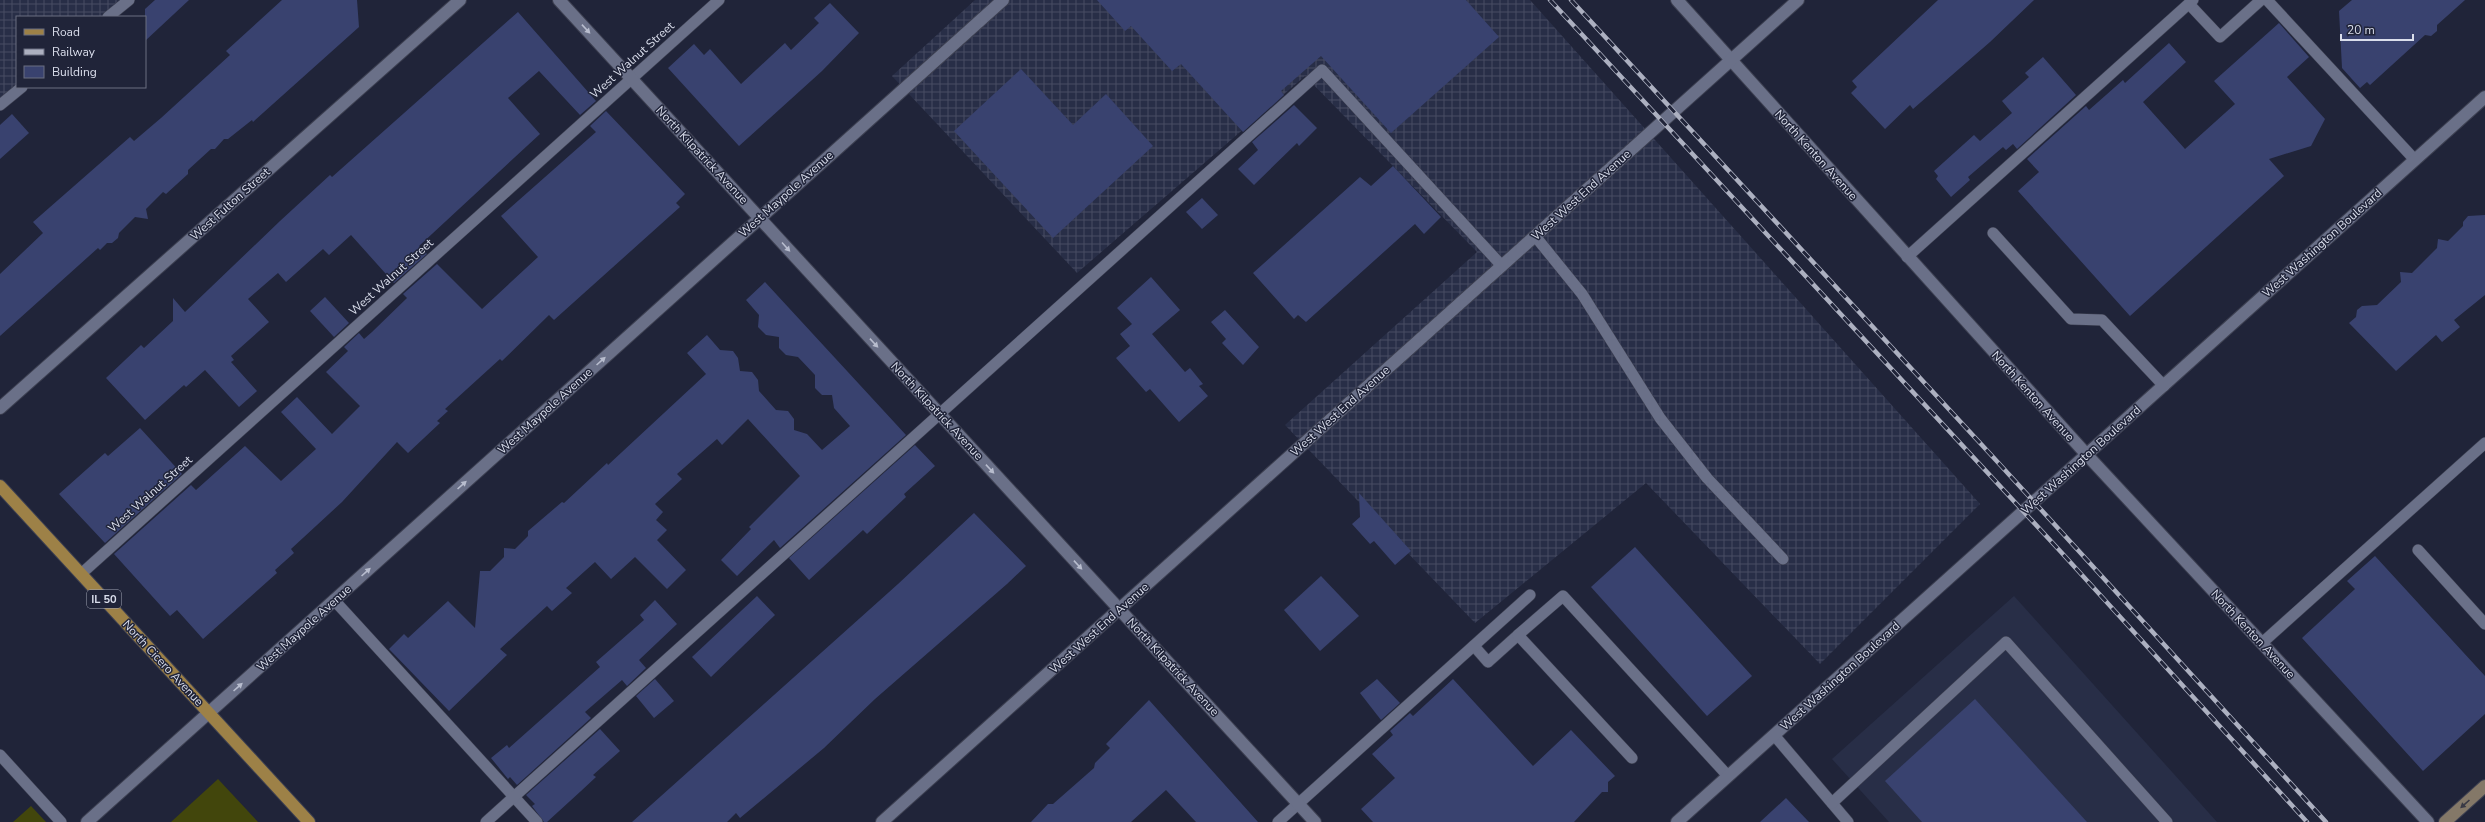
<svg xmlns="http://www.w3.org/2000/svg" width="2485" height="822" font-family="'Nunito Sans',sans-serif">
  <defs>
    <pattern id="industrial-grid" width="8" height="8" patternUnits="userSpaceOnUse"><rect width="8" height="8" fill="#282e47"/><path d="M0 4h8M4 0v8" fill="none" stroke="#474c62"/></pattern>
  </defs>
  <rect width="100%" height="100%" fill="#202439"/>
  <path fill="#282e47" d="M 2014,596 L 2217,822 L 1889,822 L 1832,759 Z"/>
  <g fill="url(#industrial-grid)">
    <path d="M 0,0 L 129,0 L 108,17 L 17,17 L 17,87 L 0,105 Z"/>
    <path d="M 975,0 L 1530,0 L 1980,504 L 1820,664 L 1646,483 L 1475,623 L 1285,425 L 1477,252 L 1305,76 L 1077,273 L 892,76 Z"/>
  </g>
  <g fill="#42460c">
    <path d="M 218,779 L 258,822 L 171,822 Z"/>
    <path d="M 31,806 L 46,822 L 13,822 Z"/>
  </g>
  <g fill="#39426f">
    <path d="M 155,0 L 189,0 L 145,41 L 145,9 Z"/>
    <path d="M 282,0 L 357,0 L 359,27 L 253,122 L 252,120 L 228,139 L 224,139 L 215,149 L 211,149 L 188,170 L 188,174 L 166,194 L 163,192 L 146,209 L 148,219 L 135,217 L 119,233 L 118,238 L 112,243 L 107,243 L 100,250 L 98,248 L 0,336 L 0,274 L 43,233 L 33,222 L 130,137 L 134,141 L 161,118 L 230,55 L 226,51 Z"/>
    <path d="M 1097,0 L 1466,0 L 1499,37 L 1391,133 L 1321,56 L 1281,91 L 1284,95 L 1243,132 L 1181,64 L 1172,71 L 1131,26 L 1125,31 Z"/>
    <path d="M 1938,0 L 2034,0 L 1990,42 L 1913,109 L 1910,105 L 1885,129 L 1851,93 L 1857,87 L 1852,81 Z"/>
    <path d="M 2352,0 L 2465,0 L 2437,25 L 2437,31 L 2431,36 L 2425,35 L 2370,85 L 2367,82 L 2360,88 L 2342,68 L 2339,11 Z"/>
    <path d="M 830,3 L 859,33 L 822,71 L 739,146 L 668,68 L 694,44 L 704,55 L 710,49 L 741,84 L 785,43 L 791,50 L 819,23 L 814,18 Z"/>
    <path d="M 518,12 L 596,101 L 580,115 L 539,71 L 508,98 L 540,134 L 419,246 L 427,254 L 394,283 L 351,235 L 329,255 L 323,249 L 286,282 L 278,273 L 248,299 L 269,322 L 231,356 L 234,360 L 231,362 L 257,391 L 239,407 L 205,370 L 186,387 L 184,385 L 145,420 L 106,378 L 141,345 L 144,348 L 173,321 L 173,298 L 185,312 L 280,221 L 330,175 L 332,177 Z"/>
    <path d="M 2279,23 L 2309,57 L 2287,77 L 2325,119 L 2311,146 L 2269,159 L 2284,176 L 2130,316 L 2018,191 L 2039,172 L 2027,159 L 2086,106 L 2089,110 L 2123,80 L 2125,83 L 2169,43 L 2186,62 L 2143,102 L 2185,149 L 2235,104 L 2214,81 Z"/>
    <path d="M 2043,57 L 2076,95 L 2017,149 L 2013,144 L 2006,150 L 2003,147 L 1968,177 L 1970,180 L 1951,197 L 1936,179 L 1938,176 L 1934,171 L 1974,135 L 1980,141 L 2012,113 L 2002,101 L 2029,77 L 2025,73 Z"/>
    <path d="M 1021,69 L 1073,125 L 1106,94 L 1153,146 L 1053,238 L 954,131 Z"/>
    <path d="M 1294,105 L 1317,128 L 1299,146 L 1297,143 L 1254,185 L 1238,169 L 1258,150 L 1252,142 Z"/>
    <path d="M 606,111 L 685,194 L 676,203 L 680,207 L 554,320 L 549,315 L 502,361 L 500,359 L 445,409 L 448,411 L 437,421 L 440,423 L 408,453 L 397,442 L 342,502 L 291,549 L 294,553 L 275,570 L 277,573 L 203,639 L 177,610 L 170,616 L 114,554 L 191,485 L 196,490 L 245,446 L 281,481 L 316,449 L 281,412 L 297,397 L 332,434 L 360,406 L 326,372 L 348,351 L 344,347 L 359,333 L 364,339 L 372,332 L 407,298 L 403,294 L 437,264 L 482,309 L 538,257 L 501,216 L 596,132 L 590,126 Z"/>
    <path d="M 12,114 L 29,133 L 0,159 L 0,125 Z"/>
    <path d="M 1393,166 L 1441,217 L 1424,234 L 1415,224 L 1306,322 L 1298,315 L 1294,319 L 1253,273 L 1360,177 L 1371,186 Z"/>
    <path d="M 1202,198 L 1218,215 L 1202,229 L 1186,212 Z"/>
    <path d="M 2485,215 L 2485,295 L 2454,320 L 2460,327 L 2442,342 L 2436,335 L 2396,371 L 2349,323 L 2356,317 L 2357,310 L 2362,306 L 2377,305 L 2401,282 L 2400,272 L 2412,273 L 2437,248 L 2438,239 L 2448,241 L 2463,226 L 2463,222 L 2468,216 Z"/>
    <path d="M 1151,277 L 1180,310 L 1152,334 L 1185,372 L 1190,368 L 1203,384 L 1199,386 L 1208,396 L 1179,422 L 1150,389 L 1146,392 L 1116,358 L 1130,346 L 1120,334 L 1132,324 L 1117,308 Z"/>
    <path d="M 765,282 L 906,435 L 780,548 L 774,540 L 737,576 L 721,560 L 751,529 L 749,527 L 800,476 L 748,419 L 722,445 L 717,439 L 677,474 L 682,479 L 655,504 L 663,512 L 656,520 L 667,530 L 657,540 L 686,570 L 667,589 L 635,557 L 611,579 L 595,562 L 566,588 L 572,593 L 552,611 L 547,606 L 500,649 L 507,655 L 449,711 L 389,649 L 404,634 L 408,638 L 448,601 L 475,628 L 480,571 L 490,571 L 504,557 L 504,548 L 515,549 L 528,536 L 528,531 L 562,502 L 564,503 L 607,463 L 608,465 L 706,374 L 687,353 L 707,335 L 720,350 L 733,351 L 738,358 L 740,371 L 752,372 L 758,380 L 759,391 L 776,410 L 788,411 L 794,419 L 794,430 L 807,434 L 822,450 L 850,426 L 834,408 L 832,395 L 822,395 L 815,388 L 815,375 L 798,357 L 786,355 L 779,348 L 779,337 L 766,335 L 758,327 L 759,315 L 746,300 Z"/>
    <path d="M 325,297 L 349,323 L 334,337 L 310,311 Z"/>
    <path d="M 1225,310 L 1259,347 L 1243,365 L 1222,343 L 1226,339 L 1211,322 Z"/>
    <path d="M 140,428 L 182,474 L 105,543 L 59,494 L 105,453 L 108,456 Z"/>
    <path d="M 915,445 L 935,466 L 904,494 L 906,497 L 867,534 L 863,530 L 809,580 L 789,558 Z"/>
    <path d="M 1359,493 L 1411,551 L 1395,565 L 1374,541 L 1370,544 L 1352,524 L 1360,517 Z"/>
    <path d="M 974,513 L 1026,566 L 1007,584 L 875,699 L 824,748 L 740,818 L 736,813 L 727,822 L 632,822 L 898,584 Z"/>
    <path d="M 1635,547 L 1752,676 L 1707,716 L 1591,587 Z"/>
    <path d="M 2375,556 L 2485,676 L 2485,714 L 2423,771 L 2302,638 L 2355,589 L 2347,581 Z"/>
    <path d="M 1321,576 L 1359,616 L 1320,651 L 1284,610 Z"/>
    <path d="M 757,596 L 775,615 L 711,677 L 692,657 Z"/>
    <path d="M 655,600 L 677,624 L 639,660 L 646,668 L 627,686 L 622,680 L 585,712 L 591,718 L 517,785 L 510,777 L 508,779 L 491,758 L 507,745 L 509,748 L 600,667 L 596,662 L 644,620 L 640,615 Z"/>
    <path d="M 655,679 L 674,701 L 654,718 L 636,696 Z"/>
    <path d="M 1377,679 L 1400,703 L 1381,720 L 1360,693 Z"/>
    <path d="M 1453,679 L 1533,766 L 1571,730 L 1615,776 L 1608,782 L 1608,792 L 1602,792 L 1574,822 L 1373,822 L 1361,809 L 1395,778 L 1372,754 L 1393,735 L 1390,731 L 1410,713 L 1413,716 Z"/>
    <path d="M 1975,699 L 2087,822 L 1922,822 L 1885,781 Z"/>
    <path d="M 1149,700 L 1258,822 L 1196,822 L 1166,790 L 1131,822 L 1031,822 L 1048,804 L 1053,804 L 1094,768 L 1095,763 L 1110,748 L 1106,744 Z"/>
    <path d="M 600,729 L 620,751 L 593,775 L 596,777 L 581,791 L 547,822 L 544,822 L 532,806 L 535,804 L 526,795 Z"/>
    <path d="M 1786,798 L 1809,822 L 1760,822 Z"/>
  </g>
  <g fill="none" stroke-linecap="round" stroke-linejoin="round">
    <defs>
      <g id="service">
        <path d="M 2267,0 L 2415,160"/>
        <path d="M 2189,4 L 2220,37 L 2261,0"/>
        <path d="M 108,17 L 129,0"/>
        <path d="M 0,105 L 22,87"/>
        <path d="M 1993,233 L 2071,319 L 2102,320 L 2164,386"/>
        <path d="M 1535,236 L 1582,294 L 1660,418 L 1707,478 L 1783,559"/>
        <path d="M 1907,257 L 2193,0"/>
        <path d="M 2418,550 L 2485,624"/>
        <path d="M 81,574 L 719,0"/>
        <path d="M 334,600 L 537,822"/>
        <path d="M 2262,643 L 2485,443"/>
        <path d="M 1474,646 L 1488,662 L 1518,635"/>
        <path d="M 1774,735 L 1848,822"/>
        <path d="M 0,755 L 61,822"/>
        <path d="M 1632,758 L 1518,635 L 1563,596 L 1728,776"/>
        <path d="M 1832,803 L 2006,642 L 2167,822"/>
        <path d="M 486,822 L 1322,70 L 1502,266"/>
        <path d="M 1278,822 L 1530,595"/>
      </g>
      <g id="minor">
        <path d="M 559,0 L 1315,822"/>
        <path d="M 1677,0 L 2087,455 L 2428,822"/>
        <path d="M 0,408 L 460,0"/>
        <path d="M 87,822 L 1003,0"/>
        <path d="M 882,822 L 1798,0"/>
      </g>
      <path id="tertiary" d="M 1677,822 L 2485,97"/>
      <path id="secondary" d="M 2445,822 L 2485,786"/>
      <path id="primary" d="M 0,486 L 309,822"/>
    </defs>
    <use href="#service" stroke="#3c3f50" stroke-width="12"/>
    <use href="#minor" stroke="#3c3f50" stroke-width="14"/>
    <use href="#tertiary" stroke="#3c3f50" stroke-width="14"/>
    <use href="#secondary" stroke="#3c3f50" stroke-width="14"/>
    <use href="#primary" stroke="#3c3f50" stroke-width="14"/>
    <use href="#service" stroke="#6a7088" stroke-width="11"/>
    <use href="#minor" stroke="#6a7088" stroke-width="12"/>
    <use href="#tertiary" stroke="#6a7088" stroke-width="12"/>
    <use href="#secondary" stroke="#847868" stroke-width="12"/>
    <use href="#primary" stroke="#9d8147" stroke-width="12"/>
    <defs>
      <g id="rail">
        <path d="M 1550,0 L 2061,552 L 2307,822"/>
        <path d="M 1571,0 L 1993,457 L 2326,822"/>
      </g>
    </defs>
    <use href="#rail" stroke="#acb0c0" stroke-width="4.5"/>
    <use href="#rail" stroke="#202439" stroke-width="3" stroke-dasharray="9" stroke-linecap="butt"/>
  </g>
  <defs><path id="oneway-solid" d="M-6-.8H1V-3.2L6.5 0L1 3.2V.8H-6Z"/></defs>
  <g fill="#b8bdce">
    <use href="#oneway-solid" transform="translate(586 29) rotate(47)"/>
    <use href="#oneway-solid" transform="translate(786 247) rotate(48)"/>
    <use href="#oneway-solid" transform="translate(874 343) rotate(47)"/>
    <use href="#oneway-solid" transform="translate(601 361) rotate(-42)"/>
    <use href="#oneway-solid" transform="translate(990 469) rotate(47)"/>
    <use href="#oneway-solid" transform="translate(462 485) rotate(-42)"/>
    <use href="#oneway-solid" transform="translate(1078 565) rotate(47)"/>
    <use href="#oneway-solid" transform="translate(366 572) rotate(-42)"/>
    <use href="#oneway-solid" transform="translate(238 687) rotate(-42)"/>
  </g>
  <use fill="#393945" href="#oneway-solid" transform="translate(2465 804) rotate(138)"/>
  <g text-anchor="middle" stroke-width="3" stroke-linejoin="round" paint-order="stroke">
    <rect fill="#202439" stroke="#a2a6b6" stroke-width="1" x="87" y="590" width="34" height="18" rx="3"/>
    <g font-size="11" font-weight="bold" fill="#dadeec">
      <text x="104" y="603">IL 50</text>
    </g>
    <g font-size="12" fill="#dadeec" stroke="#202439">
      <text transform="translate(632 60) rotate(-42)" y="4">West Walnut Street</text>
      <text transform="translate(702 155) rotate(47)" y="4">North Kilpatrick Avenue</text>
      <text transform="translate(1816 155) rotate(48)" y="4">North Kenton Avenue</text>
      <text transform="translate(786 194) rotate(-42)" y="4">West Maypole Avenue</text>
      <text transform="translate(1581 195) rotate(-42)" y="4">West West End Avenue</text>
      <text transform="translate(230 204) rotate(-42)" y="4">West Fulton Street</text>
      <text transform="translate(2322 243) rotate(-42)" y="4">West Washington Boulevard</text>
      <text transform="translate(391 277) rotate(-42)" y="4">West Walnut Street</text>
      <text transform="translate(2033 396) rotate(48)" y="4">North Kenton Avenue</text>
      <text transform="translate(545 411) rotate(-42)" y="4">West Maypole Avenue</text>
      <text transform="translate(937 411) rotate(47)" y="4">North Kilpatrick Avenue</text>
      <text transform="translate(1340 411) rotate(-42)" y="4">West West End Avenue</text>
      <text transform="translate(2081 460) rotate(-42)" y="4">West Washington Boulevard</text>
      <text transform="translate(150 494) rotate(-42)" y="4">West Walnut Street</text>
      <text transform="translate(304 628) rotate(-42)" y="4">West Maypole Avenue</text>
      <text transform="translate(1099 628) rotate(-42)" y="4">West West End Avenue</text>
      <text transform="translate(2253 634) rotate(47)" y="4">North Kenton Avenue</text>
      <text transform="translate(163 663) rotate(47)" y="4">North Cicero Avenue</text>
      <text transform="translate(1173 667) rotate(47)" y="4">North Kilpatrick Avenue</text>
      <text transform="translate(1840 676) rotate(-42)" y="4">West Washington Boulevard</text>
    </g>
  </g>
  <rect x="16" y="16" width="130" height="72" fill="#202439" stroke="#6a6e81"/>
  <rect x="24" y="29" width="20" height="6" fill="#9d8147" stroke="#6a6e81"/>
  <text x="52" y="36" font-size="12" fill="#dadeec">Road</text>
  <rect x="24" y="49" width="20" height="6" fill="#acb0c0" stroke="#6a6e81"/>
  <text x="52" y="56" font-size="12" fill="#dadeec">Railway</text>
  <rect x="24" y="66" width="20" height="12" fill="#39426f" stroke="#6a6e81"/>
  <text x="52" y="76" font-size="12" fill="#dadeec">Building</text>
  <path d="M2341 34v6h72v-6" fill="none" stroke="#dadeec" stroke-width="2"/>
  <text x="2347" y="34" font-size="12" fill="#dadeec" stroke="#202439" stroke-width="3" paint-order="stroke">20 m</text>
</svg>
